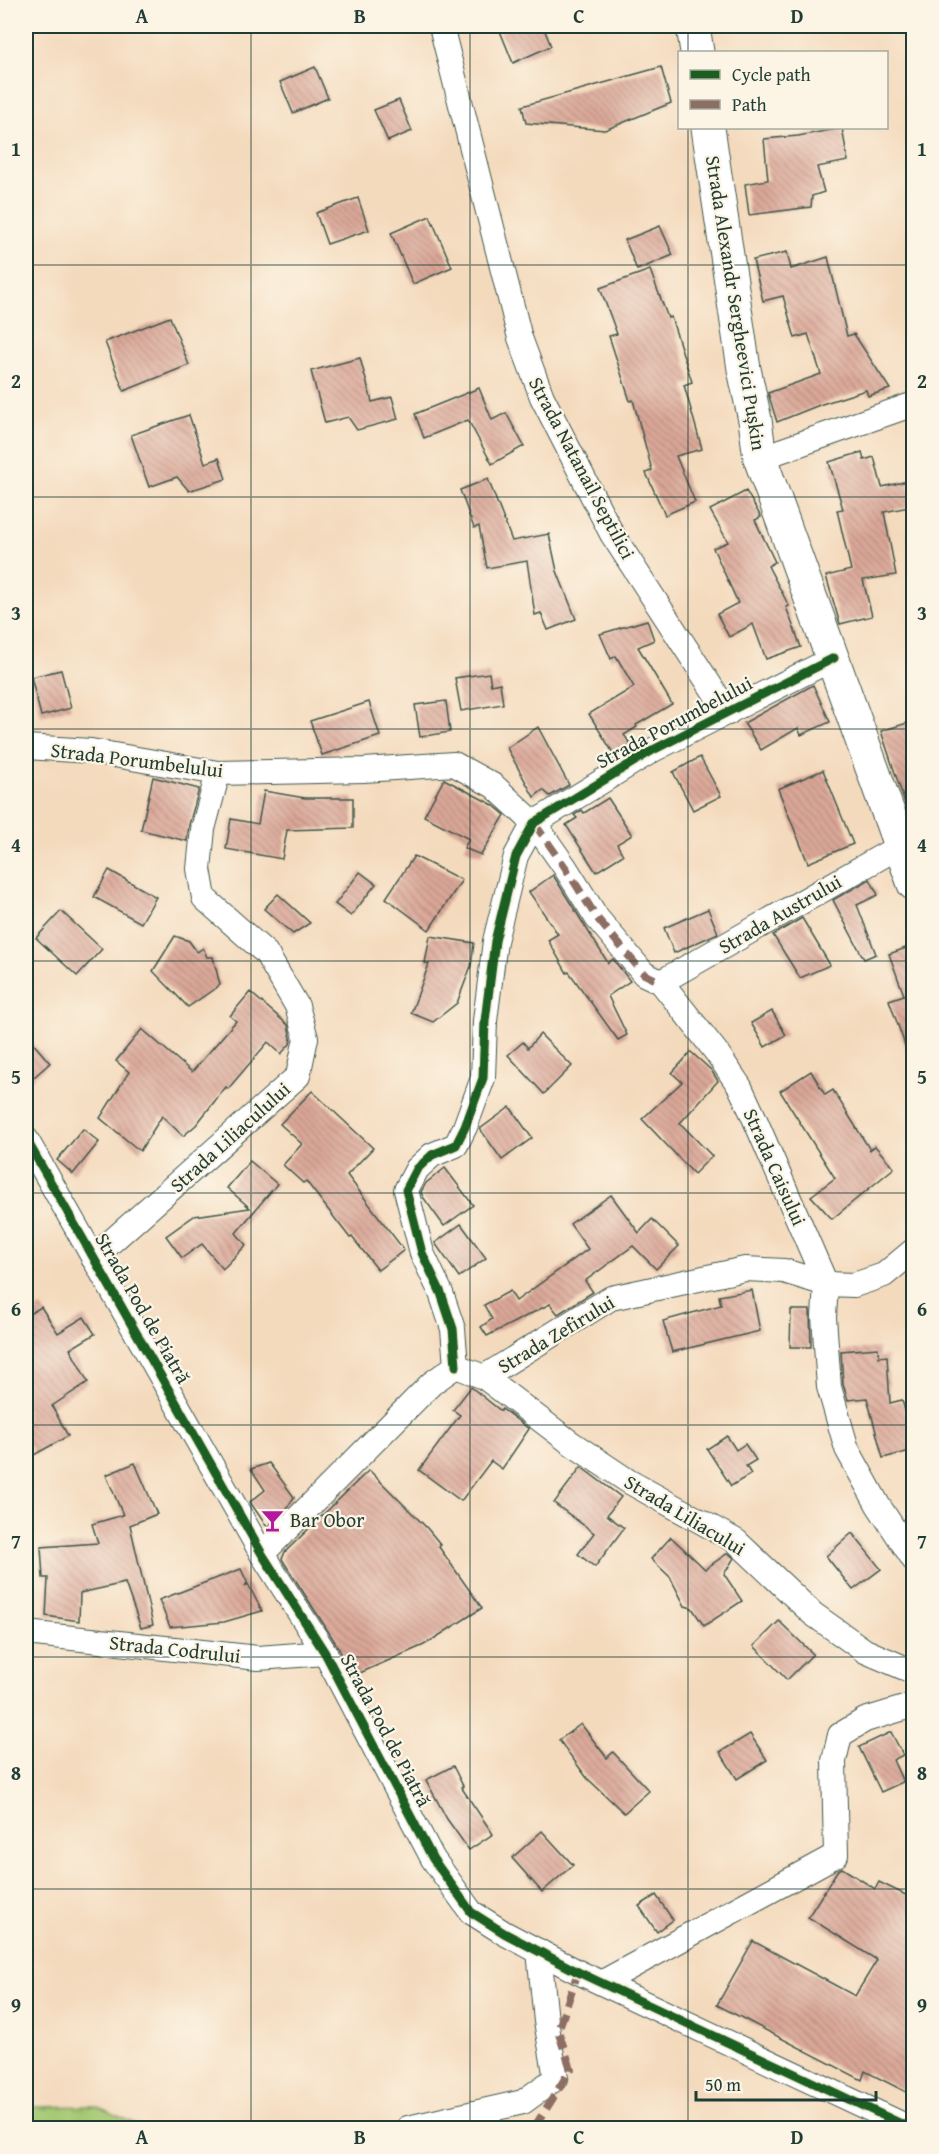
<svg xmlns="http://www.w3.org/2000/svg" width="939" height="2154" font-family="'Gentium Book Plus',serif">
  <defs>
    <pattern id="grass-tufts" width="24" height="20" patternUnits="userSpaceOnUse" patternTransform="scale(1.5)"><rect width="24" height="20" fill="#a4c871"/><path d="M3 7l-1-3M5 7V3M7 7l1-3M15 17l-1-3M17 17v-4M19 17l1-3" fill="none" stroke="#85a45e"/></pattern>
    <pattern id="building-back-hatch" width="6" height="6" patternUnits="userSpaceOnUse" patternTransform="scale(1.5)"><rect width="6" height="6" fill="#dba798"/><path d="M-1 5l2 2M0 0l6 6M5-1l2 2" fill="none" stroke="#b1897d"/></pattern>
  </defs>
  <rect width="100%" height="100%" fill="#fcf5e5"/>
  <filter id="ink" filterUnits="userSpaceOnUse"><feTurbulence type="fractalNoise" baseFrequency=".0167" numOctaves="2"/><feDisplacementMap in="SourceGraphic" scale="12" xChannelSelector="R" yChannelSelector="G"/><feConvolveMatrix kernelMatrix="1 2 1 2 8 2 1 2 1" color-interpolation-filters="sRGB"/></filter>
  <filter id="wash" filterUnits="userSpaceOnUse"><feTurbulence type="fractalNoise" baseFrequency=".008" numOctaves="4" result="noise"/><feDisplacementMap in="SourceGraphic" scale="24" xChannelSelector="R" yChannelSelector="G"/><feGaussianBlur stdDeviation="1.35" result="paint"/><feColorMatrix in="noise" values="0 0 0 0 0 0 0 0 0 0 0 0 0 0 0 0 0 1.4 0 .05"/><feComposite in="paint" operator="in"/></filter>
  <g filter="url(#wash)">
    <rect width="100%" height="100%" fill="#f4dabd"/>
    <path fill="url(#grass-tufts)" stroke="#628252" stroke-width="1.5" d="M 97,2106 L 144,2128 L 26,2128 L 26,2107 Z"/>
    <g id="blocks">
      <g fill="url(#building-back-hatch)">
        <path d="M 498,26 L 543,26 L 551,46 L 513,63 Z"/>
        <path d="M 315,67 L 328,98 L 293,113 L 280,82 Z"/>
        <path d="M 661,67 L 671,103 L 605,130 L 526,123 L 522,106 Z"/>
        <path d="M 399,100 L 412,131 L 388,141 L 374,110 Z"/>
        <path d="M 842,128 L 848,161 L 817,167 L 824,192 L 812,196 L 811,207 L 749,215 L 745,184 L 768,180 L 764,139 L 798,136 Z"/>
        <path d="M 358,198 L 369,230 L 327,244 L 316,213 Z"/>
        <path d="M 430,216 L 452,267 L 413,284 L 391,233 Z"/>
        <path d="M 660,226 L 673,255 L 637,270 L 625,240 Z"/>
        <path d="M 787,252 L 791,269 L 828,257 L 847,336 L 854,334 L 890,389 L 868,396 L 866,390 L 822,404 L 777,422 L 768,393 L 821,374 L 808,334 L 795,338 L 783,296 L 763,301 L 753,260 Z"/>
        <path d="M 650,270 L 668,318 L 671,317 L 692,382 L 684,385 L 702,449 L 676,456 L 695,502 L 665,515 L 646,473 L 652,470 L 633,400 L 630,401 L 609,336 L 617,334 L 600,288 Z"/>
        <path d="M 170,317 L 189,365 L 124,391 L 105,342 Z"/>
        <path d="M 360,358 L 372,402 L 392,397 L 398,419 L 357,430 L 348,417 L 325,423 L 311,371 Z"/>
        <path d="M 479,388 L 492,420 L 506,413 L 524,446 L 492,464 L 468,420 L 424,438 L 415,414 Z"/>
        <path d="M 189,415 L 205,463 L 219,458 L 226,479 L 189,491 L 177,477 L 149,487 L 131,435 Z"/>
        <path d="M 862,452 L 864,460 L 874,457 L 882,487 L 908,481 L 914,506 L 884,512 L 896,575 L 863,580 L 872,616 L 840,624 L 826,576 L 851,570 L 837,510 L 843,509 L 829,462 Z"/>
        <path d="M 488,479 L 512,541 L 549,534 L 557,571 L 576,619 L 548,630 L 541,613 L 535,615 L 527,561 L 487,568 L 479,526 L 474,528 L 460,490 Z"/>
        <path d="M 746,491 L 761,517 L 755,520 L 775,562 L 768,566 L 789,606 L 786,607 L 801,647 L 766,659 L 753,624 L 729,637 L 717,614 L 738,603 L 713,548 L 728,542 L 710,510 Z"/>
        <path d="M 647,620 L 654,640 L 638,647 L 672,704 L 636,725 L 637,727 L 624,735 L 632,746 L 615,756 L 589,714 L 634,687 L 616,656 L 611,659 L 600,634 Z"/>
        <path d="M 61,670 L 71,708 L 41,716 L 31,677 Z"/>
        <path d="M 489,673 L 491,685 L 500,683 L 503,704 L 461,711 L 455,678 Z"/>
        <path d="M 813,685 L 830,722 L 801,735 L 798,728 L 761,750 L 744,723 Z"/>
        <path d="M 446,701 L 450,732 L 420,737 L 415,705 Z"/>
        <path d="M 369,702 L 380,736 L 322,755 L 310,721 Z"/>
        <path d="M 914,721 L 914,820 L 911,821 L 881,731 Z"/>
        <path d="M 538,727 L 569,785 L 550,796 L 543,790 L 534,797 L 507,748 Z"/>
        <path d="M 700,757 L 721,796 L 693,810 L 673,772 Z"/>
        <path d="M 823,770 L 853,844 L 808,863 L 778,789 Z"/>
        <path d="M 153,777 L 199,789 L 189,825 L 187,841 L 141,830 Z"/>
        <path d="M 444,779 L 493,805 L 505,815 L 481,855 L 464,848 L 469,839 L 424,816 Z"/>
        <path d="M 264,791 L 305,798 L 353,798 L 353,828 L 287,830 L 282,859 L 226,849 L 231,819 L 258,824 Z"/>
        <path d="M 608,798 L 632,835 L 617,844 L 623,855 L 596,872 L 566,825 L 577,818 L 574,815 L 582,810 L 584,813 Z"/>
        <path d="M 414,856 L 462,880 L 429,930 L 386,898 Z"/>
        <path d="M 109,870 L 156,897 L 141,923 L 94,897 Z"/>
        <path d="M 360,872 L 376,884 L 351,916 L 335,904 Z"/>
        <path d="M 553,875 L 608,963 L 613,959 L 630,981 L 608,996 L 627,1035 L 618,1040 L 569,972 L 567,973 L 548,940 L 558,934 L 529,892 Z"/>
        <path d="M 870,879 L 878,895 L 857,905 L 876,954 L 864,959 L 833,900 Z"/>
        <path d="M 278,894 L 310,923 L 293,934 L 264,909 Z"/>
        <path d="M 708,909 L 718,933 L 674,953 L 664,928 Z"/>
        <path d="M 61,911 L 102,949 L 77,976 L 36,938 Z"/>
        <path d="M 802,918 L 830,965 L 800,978 L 773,935 Z"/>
        <path d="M 175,936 L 189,941 L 197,952 L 203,948 L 207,957 L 213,957 L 220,985 L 188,1007 L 153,971 Z"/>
        <path d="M 430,936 L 474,943 L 471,966 L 457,1003 L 433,1022 L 411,1013 L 429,964 L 425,963 Z"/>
        <path d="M 914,945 L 914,1062 L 911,1062 L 889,1000 L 904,995 L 889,954 Z"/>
        <path d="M 250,992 L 288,1025 L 291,1038 L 290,1044 L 281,1054 L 268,1042 L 228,1089 L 226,1087 L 196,1125 L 183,1136 L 162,1116 L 140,1151 L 100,1118 L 129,1072 L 116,1061 L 142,1029 L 192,1072 L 236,1021 L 230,1016 Z"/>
        <path d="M 772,1011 L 786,1035 L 765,1047 L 751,1023 Z"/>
        <path d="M 540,1034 L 572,1066 L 544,1094 L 508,1055 L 523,1042 L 528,1048 Z"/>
        <path d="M 26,1035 L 50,1063 L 26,1084 Z"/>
        <path d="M 691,1052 L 711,1070 L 718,1081 L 680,1123 L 712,1156 L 694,1174 L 642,1119 L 682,1082 L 672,1073 Z"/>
        <path d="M 811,1071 L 825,1095 L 833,1090 L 870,1150 L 875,1146 L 894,1168 L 832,1219 L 811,1196 L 835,1178 L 780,1091 Z"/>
        <path d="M 312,1091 L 373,1148 L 347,1175 L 404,1250 L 378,1270 L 352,1237 L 350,1238 L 306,1181 L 303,1183 L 283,1165 L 302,1144 L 280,1124 Z"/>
        <path d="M 510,1107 L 532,1138 L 502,1160 L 480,1129 Z"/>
        <path d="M 83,1129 L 99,1142 L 73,1174 L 57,1160 Z"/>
        <path d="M 250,1161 L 277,1184 L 236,1233 L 246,1245 L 223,1269 L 202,1244 L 182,1258 L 166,1236 L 194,1216 L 250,1208 L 227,1188 Z"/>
        <path d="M 445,1168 L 473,1205 L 444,1226 L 423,1197 L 421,1192 L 426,1183 Z"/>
        <path d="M 611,1195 L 639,1233 L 652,1219 L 679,1246 L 656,1269 L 633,1246 L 585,1281 L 593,1292 L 558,1314 L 550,1304 L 487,1336 L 481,1327 L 492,1319 L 484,1305 L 510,1291 L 516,1301 L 588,1249 L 570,1224 Z"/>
        <path d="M 461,1224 L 486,1258 L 459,1277 L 435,1243 Z"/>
        <path d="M 752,1290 L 760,1331 L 672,1352 L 663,1321 L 721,1305 L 719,1296 Z"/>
        <path d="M 41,1307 L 58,1333 L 84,1317 L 95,1334 L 70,1349 L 88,1382 L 52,1406 L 68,1436 L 34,1455 L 26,1440 L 26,1316 Z"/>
        <path d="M 791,1310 L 810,1310 L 811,1347 L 790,1347 Z"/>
        <path d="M 878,1348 L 879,1357 L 887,1356 L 890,1403 L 902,1400 L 914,1443 L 914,1450 L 883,1458 L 867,1398 L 848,1400 L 843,1384 L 841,1351 Z"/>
        <path d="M 471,1387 L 501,1411 L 502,1409 L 529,1429 L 502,1469 L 491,1461 L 461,1501 L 419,1470 L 460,1415 L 453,1410 Z"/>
        <path d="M 727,1436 L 736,1450 L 745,1444 L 756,1460 L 746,1466 L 751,1474 L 731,1486 L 707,1449 Z"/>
        <path d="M 135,1463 L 157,1514 L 130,1525 L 153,1625 L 141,1628 L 125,1583 L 80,1593 L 79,1621 L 46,1616 L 48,1578 L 43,1578 L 41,1547 L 98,1543 L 92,1524 L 123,1515 L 106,1475 Z"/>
        <path d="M 269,1463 L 294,1497 L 287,1508 L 267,1527 L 250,1502 L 265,1490 L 251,1469 Z"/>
        <path d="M 581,1467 L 621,1497 L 607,1515 L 624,1528 L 595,1567 L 578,1554 L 594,1533 L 554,1503 Z"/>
        <path d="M 369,1470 L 427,1528 L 441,1545 L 439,1547 L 482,1608 L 424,1645 L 353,1676 L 337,1645 L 282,1559 L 285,1552 Z"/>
        <path d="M 852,1533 L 881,1569 L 853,1590 L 826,1556 Z"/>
        <path d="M 671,1537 L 705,1569 L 728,1553 L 734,1558 L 724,1574 L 742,1601 L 704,1626 L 692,1608 L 685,1606 L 670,1577 L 651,1559 Z"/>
        <path d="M 241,1569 L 247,1582 L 245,1587 L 248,1584 L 262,1611 L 224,1622 L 170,1627 L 159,1600 Z"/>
        <path d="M 779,1621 L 813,1654 L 787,1680 L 754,1646 Z"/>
        <path d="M 581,1724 L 607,1758 L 613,1752 L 649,1791 L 624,1813 L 587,1778 L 559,1740 Z"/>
        <path d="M 891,1732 L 903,1755 L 893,1760 L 903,1782 L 881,1792 L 859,1747 Z"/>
        <path d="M 750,1734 L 767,1760 L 737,1779 L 720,1752 Z"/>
        <path d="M 453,1766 L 463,1786 L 461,1787 L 493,1834 L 469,1850 L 447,1819 L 426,1780 Z"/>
        <path d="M 542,1831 L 573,1865 L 542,1892 L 512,1858 Z"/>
        <path d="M 842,1868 L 875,1889 L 879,1882 L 914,1899 L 914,2096 L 865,2071 L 862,2080 L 717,2005 L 753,1941 L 855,1996 L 877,1960 L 808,1917 L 837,1871 Z"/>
        <path d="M 656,1895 L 673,1920 L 657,1932 L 639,1906 Z"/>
      </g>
    </g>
  </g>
  <g filter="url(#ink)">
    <use href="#blocks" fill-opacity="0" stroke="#3f5549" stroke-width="1.5"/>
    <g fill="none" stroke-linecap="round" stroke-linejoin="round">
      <defs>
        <g id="street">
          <path d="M 441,26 L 520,338 L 542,397 L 612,534 L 728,713"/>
          <path d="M 760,458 L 914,404"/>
          <path d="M 26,747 L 91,751 L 218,773 L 364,770 L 454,764 L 494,786 L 534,823 L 565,867 L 597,918 L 644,974 L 661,982 L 717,1053 L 740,1087 L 753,1115 L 826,1284 L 824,1317 L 829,1387 L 847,1449 L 878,1505 L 914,1560"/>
          <path d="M 661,982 L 900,846"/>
          <path d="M 26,1139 L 262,1554 L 325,1653 L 433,1859 L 471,1912 L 504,1933 L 578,1972 L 910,2128"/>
          <path d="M 93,1258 L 298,1076 L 306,1038 L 297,1006 L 266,953 L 204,898 L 199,869 L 203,829 L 218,773"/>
          <path d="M 456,1366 L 453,1329 L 441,1293 L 422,1253 L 406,1190 L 417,1169 L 432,1155 L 456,1145 L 465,1127 L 483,1078 L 485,1021 L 495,941 L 516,856 L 534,823 L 653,750 L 834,658"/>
          <path d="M 484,1377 L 571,1443 L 628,1481 L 736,1541 L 813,1614 L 865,1651 L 914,1672"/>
          <path d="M 262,1554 L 432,1383 L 456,1366 L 484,1377 L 611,1298 L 745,1269 L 784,1271 L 826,1284 L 854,1285 L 884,1275 L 914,1250"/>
          <path d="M 26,1633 L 258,1658 L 325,1653"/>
          <path d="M 603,1982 L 836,1855 L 834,1761 L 840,1735 L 865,1720 L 914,1705"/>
          <path d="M 408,2128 L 523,2102 L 556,2078 L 546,2021 L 539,1951"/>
        </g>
        <g id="secondary">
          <path d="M 693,26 L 697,52"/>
          <path d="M 708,128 L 744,369 L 755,420 L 760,458 L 914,884"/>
        </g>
      </defs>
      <use href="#street" stroke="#3f5549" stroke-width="26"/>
      <use href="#secondary" stroke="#3f5549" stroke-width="35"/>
      <use href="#street" stroke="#fff" stroke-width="24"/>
      <use href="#secondary" stroke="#fff" stroke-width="33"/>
      <g stroke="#8d6e63" stroke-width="8" stroke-dasharray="15 8" stroke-linecap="butt">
        <path d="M 534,823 L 565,867 L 597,918 L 644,974 L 661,982"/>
        <path d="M 534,2128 L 571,2069 L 558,2031 L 578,1972"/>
      </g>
      <defs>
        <g id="cycleway">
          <path d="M 26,1139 L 262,1554 L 325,1653 L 433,1859 L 471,1912 L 504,1933 L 578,1972 L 910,2128"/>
          <path d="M 456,1366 L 453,1329 L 441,1293 L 422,1253 L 406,1190 L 417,1169 L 432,1155 L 456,1145 L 465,1127 L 483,1078 L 485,1021 L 495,941 L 516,856 L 534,823 L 653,750 L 834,658"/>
        </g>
      </defs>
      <use href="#cycleway" stroke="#fcf5e5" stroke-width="13"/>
      <use href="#cycleway" stroke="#1b5e20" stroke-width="9"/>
    </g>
  </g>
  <path fill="none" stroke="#1f3d34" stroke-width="1.5" stroke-opacity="0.55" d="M 251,26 L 251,2128M 470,26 L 470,2128M 688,26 L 688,52M 688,128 L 688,2128M 26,265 L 914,265M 26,497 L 914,497M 26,729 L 914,729M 26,961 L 914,961M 26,1193 L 914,1193M 26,1425 L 914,1425M 26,1657 L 914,1657M 26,1889 L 914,1889"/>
  <defs>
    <symbol id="bar-bare" viewBox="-9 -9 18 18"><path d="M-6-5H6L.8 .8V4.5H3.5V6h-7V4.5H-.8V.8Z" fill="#b5179e" stroke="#fcf5e5" stroke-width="2.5" paint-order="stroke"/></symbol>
  </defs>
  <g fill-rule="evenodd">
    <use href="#bar-bare" x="256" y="1504" width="33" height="33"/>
  </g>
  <g text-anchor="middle" stroke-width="4.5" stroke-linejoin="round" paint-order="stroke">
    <g font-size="20" fill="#1f3d34" stroke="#fcf5e5">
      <text transform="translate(736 303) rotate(81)" y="7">Strada Alexandr Sergheevici Pușkin</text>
      <text transform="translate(582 468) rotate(62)" y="7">Strada Natanail Septilici</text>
      <text transform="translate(674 722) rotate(-28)" y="7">Strada Porumbelului</text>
      <text transform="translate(137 760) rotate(7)" y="7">Strada Porumbelului</text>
      <text transform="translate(780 914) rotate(-30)" y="7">Strada Austrului</text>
      <text transform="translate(230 1137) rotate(-42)" y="7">Strada Liliaculului</text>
      <text transform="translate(775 1167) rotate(66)" y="7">Strada Caisului</text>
      <text transform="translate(143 1308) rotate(60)" y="7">Strada Pod de Piatră</text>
      <text transform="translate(556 1334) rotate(-31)" y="7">Strada Zefirului</text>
      <text transform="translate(685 1515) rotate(31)" y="7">Strada Liliacului</text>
      <text transform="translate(175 1649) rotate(6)" y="7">Strada Codrului</text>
      <text transform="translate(386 1730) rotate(62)" y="7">Strada Pod de Piatră</text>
    </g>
    <g font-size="20" fill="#1f3d34" stroke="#fcf5e5" text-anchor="start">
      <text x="290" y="1527">Bar Obor</text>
    </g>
  </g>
  <rect width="939" height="2154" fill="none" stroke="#fcf5e5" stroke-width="66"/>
  <rect x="678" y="51" width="210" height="78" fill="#fcf5e5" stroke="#a4ab9e" stroke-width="1.5"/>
  <rect x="690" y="70" width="30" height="9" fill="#1b5e20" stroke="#a4ab9e" stroke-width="1.5"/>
  <text x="732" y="81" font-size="18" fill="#1f3d34">Cycle path</text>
  <rect x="690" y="100" width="30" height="9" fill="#8d6e63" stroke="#a4ab9e" stroke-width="1.5"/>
  <text x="732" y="111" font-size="18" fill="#1f3d34">Path</text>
  <path d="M696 2091v9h180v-9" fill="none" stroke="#1f3d34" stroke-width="3"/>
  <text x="705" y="2091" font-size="18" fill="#1f3d34" stroke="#fcf5e5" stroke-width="4.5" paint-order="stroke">50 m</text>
  <rect x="33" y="33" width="873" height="2088" fill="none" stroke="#1f3d34" stroke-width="2"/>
  <g font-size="20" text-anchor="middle" font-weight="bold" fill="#1f3d34">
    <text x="142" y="23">A</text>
    <text x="360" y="23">B</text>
    <text x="579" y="23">C</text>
    <text x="797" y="23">D</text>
    <text x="16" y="156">1</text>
    <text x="922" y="156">1</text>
    <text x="16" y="388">2</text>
    <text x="922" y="388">2</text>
    <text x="16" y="620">3</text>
    <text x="922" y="620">3</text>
    <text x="16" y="852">4</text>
    <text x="922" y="852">4</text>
    <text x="16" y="1084">5</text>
    <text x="922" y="1084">5</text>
    <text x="16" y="1316">6</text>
    <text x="922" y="1316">6</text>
    <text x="16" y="1548">7</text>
    <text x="922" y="1548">7</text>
    <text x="16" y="1780">8</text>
    <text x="922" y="1780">8</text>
    <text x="16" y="2012">9</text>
    <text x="922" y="2012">9</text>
    <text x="142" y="2144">A</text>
    <text x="360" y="2144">B</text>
    <text x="579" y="2144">C</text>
    <text x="797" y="2144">D</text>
  </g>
</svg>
